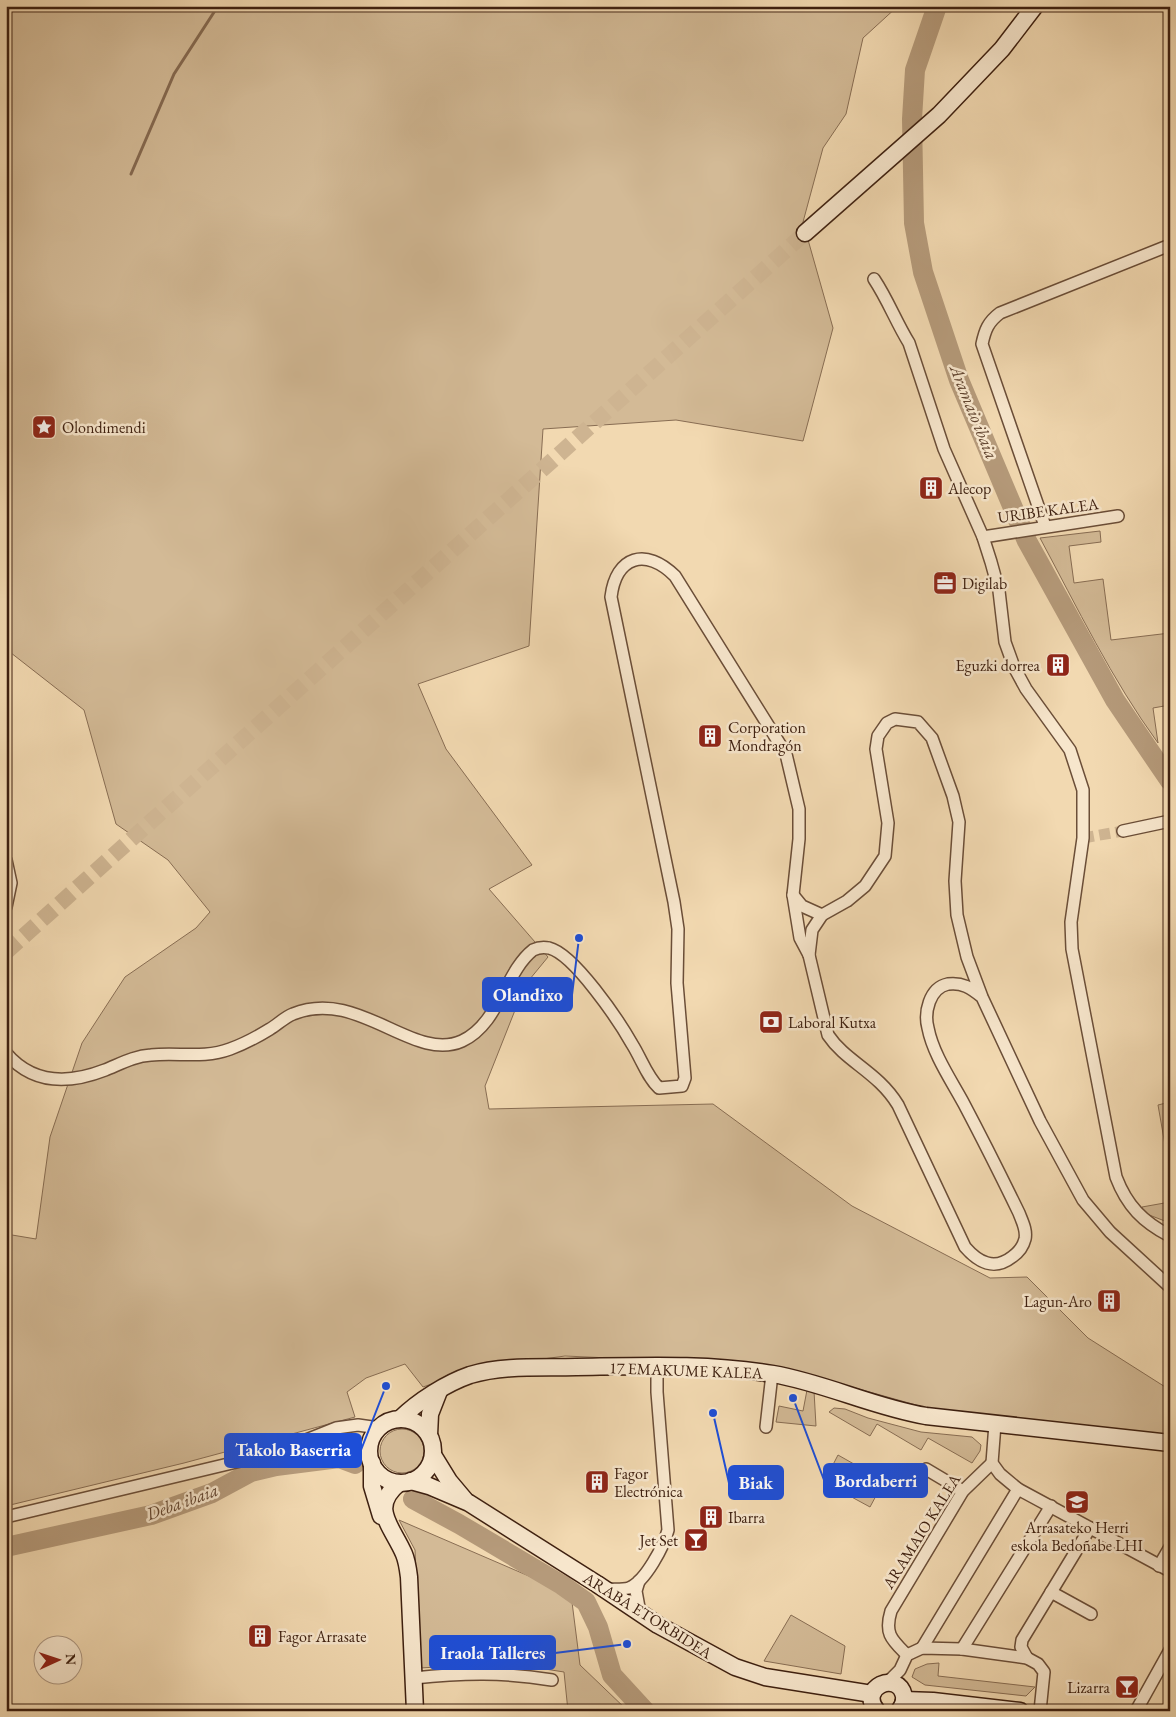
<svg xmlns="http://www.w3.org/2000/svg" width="1176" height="1717" font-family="'EB Garamond',serif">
  <rect width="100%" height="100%" fill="#f2d9b1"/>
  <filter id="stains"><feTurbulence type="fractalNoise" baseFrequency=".004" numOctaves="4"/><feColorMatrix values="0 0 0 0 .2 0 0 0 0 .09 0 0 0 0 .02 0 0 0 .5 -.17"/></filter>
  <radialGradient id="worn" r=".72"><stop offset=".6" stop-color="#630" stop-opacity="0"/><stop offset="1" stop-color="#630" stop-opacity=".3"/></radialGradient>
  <g fill="#d3ba96" stroke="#886d53">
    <path d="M 6,6 L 806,6 L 807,11 L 815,6 L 898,6 L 863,38 L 846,114 L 823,148 L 803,222 L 833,328 L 803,441 L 676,420 L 543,429 L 529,646 L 418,684 L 446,749 L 532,865 L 489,889 L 548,957 L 525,985 L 485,1086 L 489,1109 L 713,1104 L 852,1206 L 990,1278 L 1027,1277 L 1088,1338 L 1170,1390 L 1170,1436 L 941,1412 L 784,1368 L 766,1365 L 565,1356 L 477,1368 L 423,1387 L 405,1364 L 366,1378 L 347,1392 L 355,1417 L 184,1463 L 6,1506 L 6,1234 L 36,1239 L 50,1137 L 82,1043 L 125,977 L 196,928 L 210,912 L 168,860 L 116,824 L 84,710 L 6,649 Z"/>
    <path d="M 1100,531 L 1101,542 L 1069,546 L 1074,583 L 1103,579 L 1111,640 L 1170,633 L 1170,705 L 1153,708 L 1158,743 C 1112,680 1077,607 1040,538 Z"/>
    <path d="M 1170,1102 L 1170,1144 L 1165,1145 L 1158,1105 Z"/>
    <path d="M 1170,1202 L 1170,1223 L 1144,1213 L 1142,1207 Z"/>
    <path d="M 807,1390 L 814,1391 L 816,1426 L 776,1422 L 779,1406 L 803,1411 Z"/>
    <path d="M 834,1408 L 845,1409 L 868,1418 L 921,1432 L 972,1437 L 981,1445 L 980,1451 L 972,1463 L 928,1438 L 921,1450 L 877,1424 L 870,1436 L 829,1412 Z"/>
    <circle cx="402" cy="1451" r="22"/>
    <path d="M 838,1455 L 884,1481 L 870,1507 L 824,1482 Z"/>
    <path d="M 399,1520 L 545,1583 L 572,1602 L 580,1665 L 628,1711 L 568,1711 L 564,1672 L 507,1663 L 420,1668 L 415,1550 Z"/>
    <path d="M 791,1615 L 845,1646 L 841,1674 L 764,1661 Z"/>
    <path d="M 939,1663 L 938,1676 L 1035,1687 L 1026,1696 L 925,1685 L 912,1677 L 915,1669 L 927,1664 Z"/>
  </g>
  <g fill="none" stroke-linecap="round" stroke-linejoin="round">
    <path stroke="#856950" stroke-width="3" d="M 131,174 L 174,74 L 218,6"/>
    <g stroke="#b59a7a" stroke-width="20">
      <path d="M 937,6 L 915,70 L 912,119 L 914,223 L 923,272 L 959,380 L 1027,541 L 1115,700 L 1170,781"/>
      <path d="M 413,1499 L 459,1524 L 562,1585 L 586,1602 L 598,1627 L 612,1675 L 645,1711"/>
      <path d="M 6,1547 L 151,1515 L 212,1493 L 251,1472 L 276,1466 L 339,1458 L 355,1464"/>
    </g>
    <path stroke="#ceb491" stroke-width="11" stroke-dasharray="11 5.5" stroke-linecap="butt" d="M 1083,838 L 1123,831"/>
    <path stroke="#ceb491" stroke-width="16" stroke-dasharray="16 8" stroke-linecap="butt" d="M 6,952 L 805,233"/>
    <defs>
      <g id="street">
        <path d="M 874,279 C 888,300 896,322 909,343 L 944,449 L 983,537 L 991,562 L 999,591 L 1005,642 L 1014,667 L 1026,689 L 1070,750 L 1083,790 L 1083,838 L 1071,922 L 1072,949 L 1116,1177 C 1127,1206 1143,1222 1170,1236"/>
        <path d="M 1045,526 L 982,344 C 985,330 988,322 1000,313 L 1170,245"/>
        <path d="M 983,537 L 1118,516"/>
        <path d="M 1123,831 L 1170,821"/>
        <path d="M 6,860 L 11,883 L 6,907"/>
        <path d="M 793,895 L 802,906 L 822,915"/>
        <path d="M 982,997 C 971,988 962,982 948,984 C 929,988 924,1013 928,1028 C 933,1054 951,1080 964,1104 C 983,1140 1001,1176 1019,1213 C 1022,1221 1027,1230 1025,1239 C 1023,1247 1018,1253 1012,1257 C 994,1271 978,1262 965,1247 L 898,1105 C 878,1072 846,1062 828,1035 L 809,955 L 812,930 L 822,915 L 847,901 L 865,886 L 885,856 L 888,823 L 876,749 L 878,736 L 887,723 L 895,719 L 918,722 L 932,738 L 953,796 L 959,822 L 955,881 L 957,915 L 967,957 L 982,997 L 1040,1121 L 1083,1200 L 1110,1232 L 1170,1287"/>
        <path d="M 6,1053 C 33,1085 69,1084 105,1070 C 120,1064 134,1056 151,1055 C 178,1052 203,1059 230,1049 C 244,1044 257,1037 270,1029 C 277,1025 285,1017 293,1014 C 358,987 413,1063 462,1041 C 499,1024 505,972 533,950 C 537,948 544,947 549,948 C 574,954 619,1021 632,1044 C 641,1058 647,1077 659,1088 L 682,1086 L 685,1078 L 677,983 L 678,929 L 674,902 L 611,597 C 616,556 646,547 675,576 L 786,754 L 799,809 L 799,839 L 793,895 L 800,938 L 809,955"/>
        <path d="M 995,1424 L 992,1463 L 1000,1474 L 1018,1489 L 1170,1571"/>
        <path d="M 766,1427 L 772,1374"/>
        <path d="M 310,1441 C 338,1437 345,1440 370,1453"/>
        <path d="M 926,1469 L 963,1491"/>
        <path d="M 6,1517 L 249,1459 L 296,1444 L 336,1428 L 358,1425 L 379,1428"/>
        <path d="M 1159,1566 L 1170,1547"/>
        <path d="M 639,1581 L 636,1591 L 640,1613"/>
        <path d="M 605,1589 C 613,1589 621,1590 629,1588 C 645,1582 664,1546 668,1530 L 657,1392 L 657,1367"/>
        <path d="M 1051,1592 L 1091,1614"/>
        <path d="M 922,1648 L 1018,1489"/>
        <path d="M 962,1649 L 1051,1506"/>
        <path d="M 907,1655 C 892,1640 884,1634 891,1611 L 963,1491 L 992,1463"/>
        <path d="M 1027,1658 L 1021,1647 L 1022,1640 L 1090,1528"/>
        <path d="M 414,1678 C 462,1673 505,1672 552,1680"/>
        <path d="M 887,1683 L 900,1670 L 907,1655 L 922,1648 L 962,1649 L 1027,1658 L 1038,1664 L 1044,1672 L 1040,1711"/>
        <path d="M 1136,1711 L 1170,1650"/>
      </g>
      <g id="secondary">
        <path d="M 805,233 L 939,115 L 1002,49 L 1035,6"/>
        <path d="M 400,1419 C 418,1401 447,1383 470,1375 C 504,1365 541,1368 576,1367 C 641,1366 708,1363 773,1374 C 825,1383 873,1407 926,1416 L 1170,1443"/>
        <circle cx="401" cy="1451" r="32"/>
        <path d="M 429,1435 L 430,1414 L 439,1391"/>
        <path d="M 433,1455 L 449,1481 L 465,1500"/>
        <path d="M 372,1463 L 372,1486 L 381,1516"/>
        <path d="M 411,1481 L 429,1486 L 469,1503 L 597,1584 L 658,1625 L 735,1667 L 765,1677 L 872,1694"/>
        <path d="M 399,1483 C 369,1508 392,1526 404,1554 C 407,1561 408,1569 409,1577 L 415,1711"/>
        <path d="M 904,1700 L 933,1701 L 1020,1711"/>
        <path d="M 877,1711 C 857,1688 898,1669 904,1696 C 905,1702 903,1706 899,1711"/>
      </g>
    </defs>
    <use href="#street" stroke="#6b4e38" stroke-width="14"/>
    <use href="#secondary" stroke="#3e2010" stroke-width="19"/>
    <use href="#street" stroke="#f7e6cc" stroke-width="11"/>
    <use href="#secondary" stroke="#f7e6cc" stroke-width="16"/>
  </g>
  <defs>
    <symbol id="sight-square" viewBox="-11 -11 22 22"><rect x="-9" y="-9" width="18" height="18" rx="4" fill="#8f2418" stroke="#f7e6cc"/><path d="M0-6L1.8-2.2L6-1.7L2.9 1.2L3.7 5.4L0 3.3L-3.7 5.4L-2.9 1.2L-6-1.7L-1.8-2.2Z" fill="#fff"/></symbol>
    <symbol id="building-square" viewBox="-11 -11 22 22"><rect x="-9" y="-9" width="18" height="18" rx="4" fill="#8f2418" stroke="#f7e6cc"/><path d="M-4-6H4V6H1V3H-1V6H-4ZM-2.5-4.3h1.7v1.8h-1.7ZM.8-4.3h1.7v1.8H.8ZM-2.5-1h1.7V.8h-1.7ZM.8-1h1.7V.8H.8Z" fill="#fff"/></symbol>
    <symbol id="office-square" viewBox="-11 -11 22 22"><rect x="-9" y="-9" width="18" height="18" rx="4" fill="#8f2418" stroke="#f7e6cc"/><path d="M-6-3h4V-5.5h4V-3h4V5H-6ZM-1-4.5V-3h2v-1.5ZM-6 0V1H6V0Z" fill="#fff"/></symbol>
    <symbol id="bank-square" viewBox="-11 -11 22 22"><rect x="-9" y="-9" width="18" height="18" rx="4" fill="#8f2418" stroke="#f7e6cc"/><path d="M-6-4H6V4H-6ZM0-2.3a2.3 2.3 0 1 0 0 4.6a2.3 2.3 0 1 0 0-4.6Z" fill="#fff"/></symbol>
    <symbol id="school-square" viewBox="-11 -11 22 22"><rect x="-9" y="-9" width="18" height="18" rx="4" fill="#8f2418" stroke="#f7e6cc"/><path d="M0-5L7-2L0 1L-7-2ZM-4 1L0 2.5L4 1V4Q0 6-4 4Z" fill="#fff"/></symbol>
    <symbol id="bar-square" viewBox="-11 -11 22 22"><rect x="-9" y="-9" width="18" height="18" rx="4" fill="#8f2418" stroke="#f7e6cc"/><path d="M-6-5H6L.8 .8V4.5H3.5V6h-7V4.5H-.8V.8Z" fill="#fff"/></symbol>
  </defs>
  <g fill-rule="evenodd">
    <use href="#sight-square" x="30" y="413" width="28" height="28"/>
    <use href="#building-square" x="917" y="474" width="28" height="28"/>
    <use href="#office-square" x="931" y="569" width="28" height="28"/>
    <use href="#building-square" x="1044" y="651" width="28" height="28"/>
    <use href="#building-square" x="696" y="722" width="28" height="28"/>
    <use href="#bank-square" x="757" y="1008" width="28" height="28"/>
    <use href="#building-square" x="1095" y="1287" width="28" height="28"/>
    <use href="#building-square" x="583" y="1468" width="28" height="28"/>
    <use href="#school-square" x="1063" y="1488" width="28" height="28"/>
    <use href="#building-square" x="697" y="1503" width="28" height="28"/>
    <use href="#bar-square" x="682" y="1526" width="28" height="28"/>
    <use href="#building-square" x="246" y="1622" width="28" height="28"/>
    <use href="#bar-square" x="1113" y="1673" width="28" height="28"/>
  </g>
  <g text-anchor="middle" stroke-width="5" stroke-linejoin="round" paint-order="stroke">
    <g font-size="16" fill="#3e2010" stroke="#f7e6cc" text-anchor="start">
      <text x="62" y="433">Olondimendi</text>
      <text x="948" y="494">Alecop</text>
      <text x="962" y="589">Digilab</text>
      <text x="1040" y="671" text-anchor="end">Eguzki dorrea</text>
      <text x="728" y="733">Corporation<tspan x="728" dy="18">Mondragón</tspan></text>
      <text x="788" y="1028">Laboral Kutxa</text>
      <text x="1092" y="1307" text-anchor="end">Lagun-Aro</text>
      <text x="614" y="1479">Fagor<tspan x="614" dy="18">Electrónica</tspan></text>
      <text x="728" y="1523">Ibarra</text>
      <text x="1077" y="1533" text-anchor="middle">Arrasateko Herri<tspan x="1077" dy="18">eskola Bedoñabe LHI</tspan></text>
      <text x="678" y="1546" text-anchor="end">Jet Set</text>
      <text x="278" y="1642">Fagor Arrasate</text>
      <text x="1110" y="1693" text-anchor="end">Lizarra</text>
    </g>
    <g font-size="16" fill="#3e2010" stroke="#f7e6cc">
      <text transform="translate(1048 510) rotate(-8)" y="6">URIBE KALEA</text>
      <text transform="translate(686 1370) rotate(2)" y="6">17 EMAKUME KALEA</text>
      <text transform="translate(921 1531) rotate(-58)" y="6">ARAMAIO KALEA</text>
      <text transform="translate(648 1615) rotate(32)" y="6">ARABA ETORBIDEA</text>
    </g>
    <g font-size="18" font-style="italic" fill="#624530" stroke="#f7e6cc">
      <text transform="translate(974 412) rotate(68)" y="6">Aramaio ibaia</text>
      <text transform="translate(182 1502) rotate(-20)" y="6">Deba ibaia</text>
    </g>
  </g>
  <path fill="none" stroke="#1d4ed8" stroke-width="2" d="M579 938L572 995M386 1386L361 1450M793 1398L824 1480M713 1413L729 1483M627 1644L555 1653"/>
  <g fill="#1d4ed8" stroke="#f7e6cc" stroke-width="2">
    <circle cx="579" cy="938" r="5"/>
    <circle cx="386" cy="1386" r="5"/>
    <circle cx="793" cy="1398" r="5"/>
    <circle cx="713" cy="1413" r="5"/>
    <circle cx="627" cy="1644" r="5"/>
  </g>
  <g fill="#1d4ed8" stroke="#1d4ed8" stroke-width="2">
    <rect x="483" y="978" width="89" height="33" rx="5"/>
    <rect x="225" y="1434" width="136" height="33" rx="5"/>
    <rect x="824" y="1464" width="103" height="33" rx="5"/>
    <rect x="729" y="1466" width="54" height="33" rx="5"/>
    <rect x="430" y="1636" width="125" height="33" rx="5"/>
  </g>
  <g font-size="18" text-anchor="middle" font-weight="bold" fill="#fff">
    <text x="528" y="1001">Olandixo</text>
    <text x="293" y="1456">Takolo Baserria</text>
    <text x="876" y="1487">Bordaberri</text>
    <text x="756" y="1489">Biak</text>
    <text x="493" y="1659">Iraola Talleres</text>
  </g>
  <rect width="1176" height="1717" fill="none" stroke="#f2d9b1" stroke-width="25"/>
  <rect x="8" y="8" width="1161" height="1702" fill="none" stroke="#3e2010" stroke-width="2.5"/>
  <rect x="12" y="12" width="1151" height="1692" fill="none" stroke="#3e2010"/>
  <g transform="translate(58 1660) rotate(87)"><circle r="24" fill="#f7e6cc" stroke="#ad9781"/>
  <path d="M0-4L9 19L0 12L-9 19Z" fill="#8f2418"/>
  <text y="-8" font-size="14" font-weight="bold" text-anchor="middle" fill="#3e2010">N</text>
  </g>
  <rect width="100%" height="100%" filter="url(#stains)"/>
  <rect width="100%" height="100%" fill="url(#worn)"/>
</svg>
